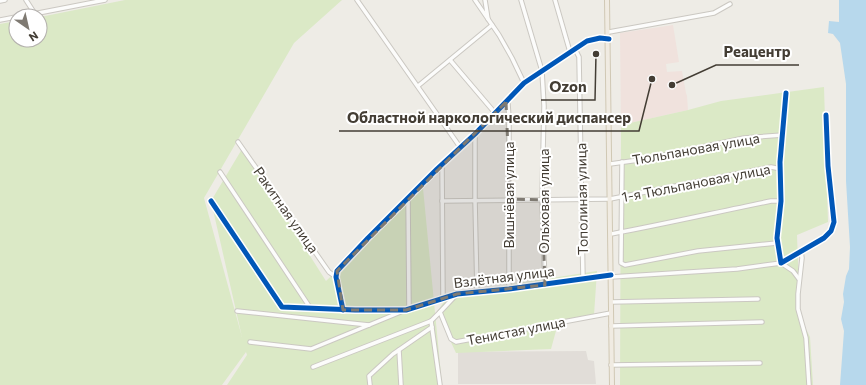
<svg xmlns="http://www.w3.org/2000/svg" width="866" height="385" font-family="Commissioner,sans-serif">
  <rect width="100%" height="100%" fill="#eeece6"/>
  <path fill="#e1ddd8" d="M 586,351 L 588,360 L 594,361 L 596,384 L 458,384 L 458,352 Z"/>
  <path fill="#f0e2dd" d="M 673,25 L 679,62 L 666,64 L 667,72 L 682,71 L 686,93 L 687,96 L 688,110 L 621,125 L 620,33 Z"/>
  <g fill="#dbe9c6">
    <path d="M 125,0 L 342,0 L 294,43 L 204,198 L 242,337 L 211,201 L 242,149 L 326,281 L 423,188 L 442,385 L 227,385 L 247,355 L 246,352 L 222,385 L 0,385 L 0,24 L 16,21 L 16,40 L 40,40 L 40,17 Z"/>
    <path d="M 824,87 L 828,222 L 797,235 L 800,317 L 810,337 L 813,385 L 620,385 L 621,125 L 688,110 L 721,101 Z"/>
    <path d="M 597,271 L 594,315 L 559,320 L 551,349 L 456,353 L 437,312 L 449,294 Z"/>
  </g>
  <path fill="#b7d8ec" d="M 839,0 L 866,0 L 866,385 L 840,385 L 844,331 L 841,319 L 844,302 L 843,294 L 846,276 L 849,269 L 850,247 L 846,181 L 846,84 L 840,43 L 833,34 L 828,33 L 829,21 L 839,22 Z"/>
  <g fill="none" stroke-linecap="round" stroke-linejoin="round">
    <defs>
      <g id="minor">
        <path d="M 26,0 L 35,14"/>
        <path d="M 357,0 L 460,147"/>
        <path d="M 475,0 L 499,35 L 512,58 L 524,83"/>
        <path d="M 485,0 L 488,19"/>
        <path d="M 521,0 L 542,71 L 544,106 L 542,200 L 545,285"/>
        <path d="M 555,0 L 570,52"/>
        <path d="M 0,1 L 5,0"/>
        <path d="M 23,16 L 105,0"/>
        <path d="M 0,20 L 16,17"/>
        <path d="M 609,32 L 714,13 L 730,4"/>
        <path d="M 575,49 L 579,57 L 583,279"/>
        <path d="M 450,60 L 495,113"/>
        <path d="M 418,86 L 492,25"/>
        <path d="M 786,93 L 780,162 L 781,201 L 777,238 L 781,263 L 824,238 L 831,231 L 834,222 L 828,166 L 826,115"/>
        <path d="M 506,102 L 508,104 L 509,118 L 509,289"/>
        <path d="M 475,134 L 475,200 L 477,292"/>
        <path d="M 238,142 L 329,272 L 336,277"/>
        <path d="M 622,162 L 621,261 L 621,263 L 625,265 L 698,251 L 777,243"/>
        <path d="M 442,164 L 443,298"/>
        <path d="M 610,164 L 646,159 L 744,138 L 783,135"/>
        <path d="M 220,172 L 311,309"/>
        <path d="M 408,197 L 409,309"/>
        <path d="M 211,201 L 282,307 L 355,310 L 406,310 L 457,294 L 509,289 L 611,275"/>
        <path d="M 442,201 L 610,199 L 771,167 L 781,169"/>
        <path d="M 611,234 C 664,224 717,212 771,201 L 781,201"/>
        <path d="M 801,251 L 802,258 L 798,294 L 798,309 L 806,338 L 809,385"/>
        <path d="M 611,277 L 737,269 L 781,263 L 793,271 L 799,279"/>
        <path d="M 611,302 L 758,299"/>
        <path d="M 343,310 L 336,277 L 337,271 L 368,238 L 437,169 L 475,134 L 524,83 L 587,41 L 600,38 L 609,39"/>
        <path d="M 237,311 L 369,325"/>
        <path d="M 440,312 L 451,339 L 456,342 L 611,313"/>
        <path d="M 611,326 L 762,322"/>
        <path d="M 250,342 L 311,349 L 403,311"/>
        <path d="M 399,350 L 401,385"/>
        <path d="M 611,365 L 760,363"/>
        <path d="M 313,367 L 431,321"/>
        <path d="M 370,385 L 369,376 L 393,354 L 432,327"/>
        <path d="M 440,385 L 431,321 L 440,312 L 456,295"/>
      </g>
      <path id="major" d="M 607,0 L 612,385"/>
    </defs>
    <use href="#minor" stroke="#cbc8c2" stroke-width="5.5"/>
    <use href="#major" stroke="#d0c8b4" stroke-width="6"/>
    <use href="#minor" stroke="#fcfcfb" stroke-width="3.5"/>
    <use href="#major" stroke="#f0ebe2" stroke-width="4"/>
    <defs>
      <g id="cycleway">
        <path d="M 786,93 L 780,162 L 781,201 L 777,238 L 781,263 L 824,238 L 831,231 L 834,222 L 828,166 L 826,115"/>
        <path d="M 211,201 L 282,307 L 355,310 L 406,310 L 457,294 L 509,289 L 611,275"/>
        <path d="M 343,310 L 336,277 L 337,271 L 368,238 L 437,169 L 475,134 L 524,83 L 587,41 L 600,38 L 609,39"/>
      </g>
    </defs>
    <use href="#cycleway" stroke="#fff" stroke-width="8"/>
    <use href="#cycleway" stroke="#0057b8" stroke-width="5"/>
  </g>
  <path fill="#7f7a72" fill-opacity="0.2" stroke="#7f7a72" stroke-width="3" stroke-dasharray="8 5" stroke-linejoin="round" d="M 506,102 L 510,199 L 542,200 L 545,285 L 457,294 L 406,310 L 343,310 L 337,271 Z"/>
  <g text-anchor="middle" stroke-width="4" stroke-linejoin="round" paint-order="stroke">
    <g font-size="14" fill="#433d34" stroke="#fff">
      <text transform="translate(696 149) rotate(-10)" y="5">Тюльпановая улица</text>
      <text transform="translate(696 183) rotate(-11)" y="5">1-я Тюльпановая улица</text>
      <text transform="translate(509 195) rotate(-90)" y="5">Вишнёвая улица</text>
      <text transform="translate(582 199) rotate(-91)" y="5">Тополиная улица</text>
      <text transform="translate(544 201) rotate(-90)" y="5">Ольховая улица</text>
      <text transform="translate(286 210) rotate(55)" y="5">Ракитная улица</text>
      <text transform="translate(504 277) rotate(-7)" y="5">Взлётная улица</text>
      <text transform="translate(516 331) rotate(-11)" y="5">Тенистая улица</text>
    </g>
  </g>
  <path fill="none" stroke="#433d34" stroke-width="1.5" d="M672 85L716 65H799M596 54L595 100H541M652 79L639 131H339"/>
  <g fill="#433d34" stroke="#fff" stroke-width="1.5">
    <circle cx="672" cy="85" r="4"/>
    <circle cx="596" cy="54" r="4"/>
    <circle cx="652" cy="79" r="4"/>
  </g>
  <g font-size="15" text-anchor="middle" font-weight="bold" fill="#433d34" stroke="#fff" stroke-width="4" stroke-linejoin="round" paint-order="stroke">
    <text x="757" y="57">Реацентр</text>
    <text x="568" y="92">Ozon</text>
    <text x="489" y="123">Областной наркологический диспансер</text>
  </g>
  <g transform="translate(28 28) rotate(146)"><circle r="19" fill="#ffffff" stroke="#b4b1ae"/>
  <path d="M0-3L7 15L0 10L-7 15Z" fill="#7f7a72"/>
  <text y="-6" font-size="11" font-weight="bold" text-anchor="middle" fill="#433d34">N</text>
  </g>
</svg>
